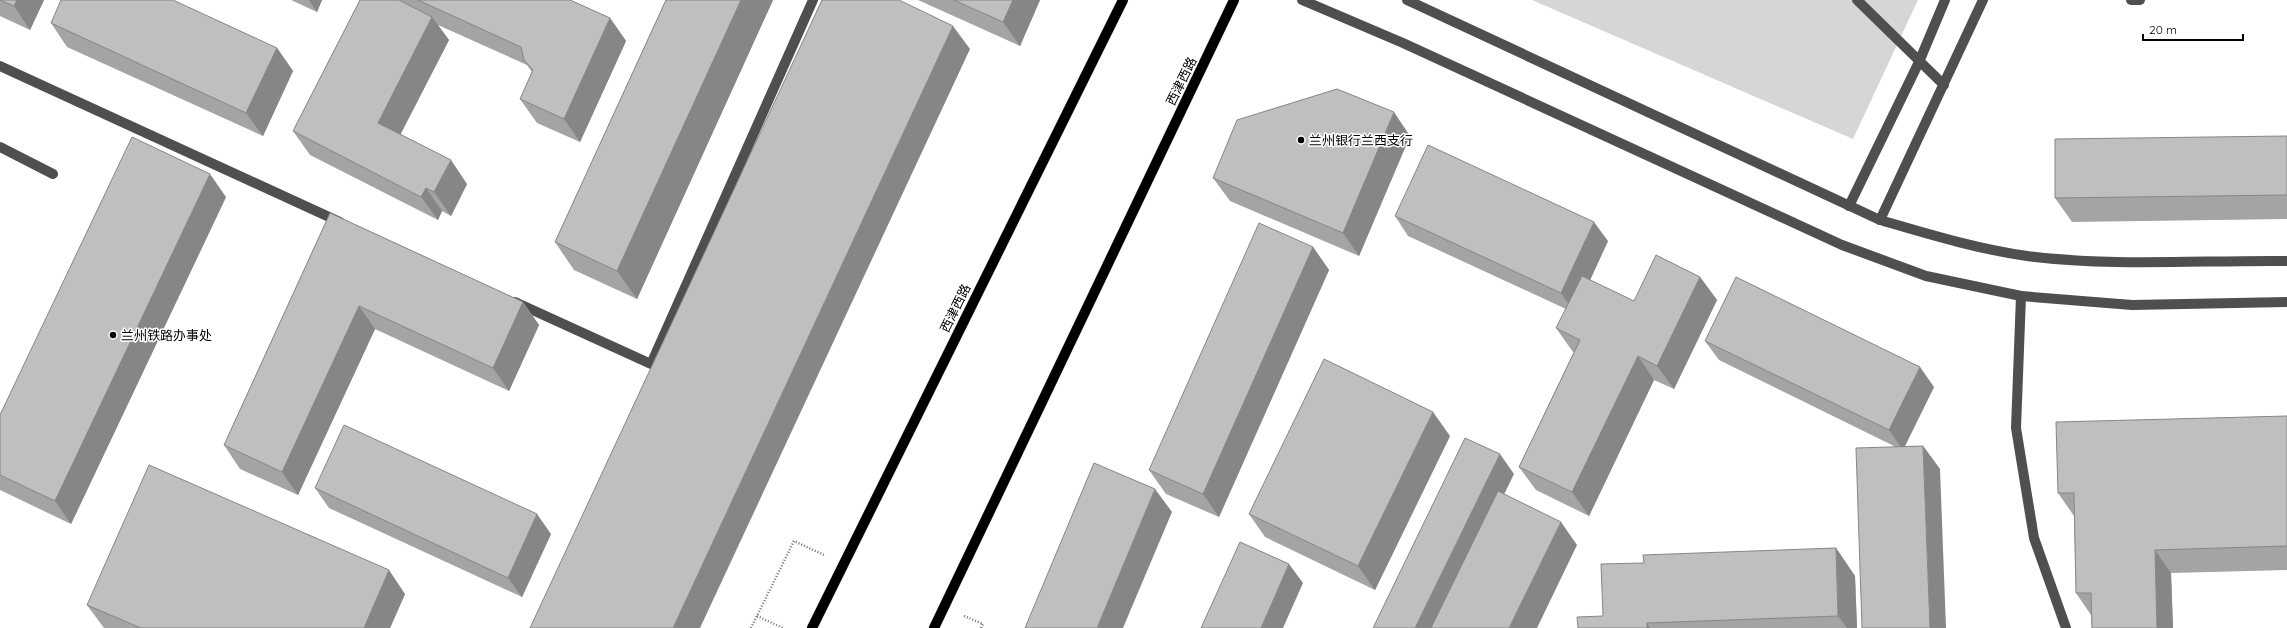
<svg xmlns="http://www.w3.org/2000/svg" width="2287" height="628" font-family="Quicksand,'Noto Sans SC',sans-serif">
  <rect width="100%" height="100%" fill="#fff"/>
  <path fill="#d6d6d6" d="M 1532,0 L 1918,0 L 1853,139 Z"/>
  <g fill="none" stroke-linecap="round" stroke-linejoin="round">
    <defs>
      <g id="major">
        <path d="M 812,628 L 1123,0"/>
        <path d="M 934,628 L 1234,0"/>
      </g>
    </defs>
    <use href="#major" stroke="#dbdbdb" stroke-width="11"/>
    <g stroke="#717171" stroke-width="2.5" stroke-dasharray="1 2" stroke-linecap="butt">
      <path d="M 757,616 L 783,628"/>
      <path d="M 964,616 L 983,624 L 981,628"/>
      <path d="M 751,628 L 794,541 L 824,555"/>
    </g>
    <g stroke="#4f4f4f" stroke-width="10">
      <path d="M 1302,0 L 1403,43 L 1842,245 L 1926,276 L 2021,296 L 2132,305 L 2287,302"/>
      <path d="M 1407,0 L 1880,220 C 1928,234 1977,249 2027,256 C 2113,267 2200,260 2287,261"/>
      <path d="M 1857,0 L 1944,85"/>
      <path d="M 2131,0 L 2140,0"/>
      <path d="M 0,66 L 340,222"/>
      <path d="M 0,147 L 53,174"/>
      <path d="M 1849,206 L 1919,62 L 1945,0"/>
      <path d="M 1880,220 L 1983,0"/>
      <path d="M 2021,296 L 2016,428 L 2034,538 L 2066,628"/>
      <path d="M 515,302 L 651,364 L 813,0"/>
    </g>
    <use href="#major" stroke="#000" stroke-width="10"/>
  </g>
  <g fill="#a4a4a4">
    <path d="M 0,0 L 44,0 L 30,30 L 0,16 Z"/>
    <path d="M 291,0 L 322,0 L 317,12 Z"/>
    <path d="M 360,0 L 570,0 L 610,18 L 626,41 L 580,142 L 537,123 L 520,99 L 532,72 L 527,65 L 438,25 L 449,40 L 400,135 L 467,184 L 451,216 L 442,211 L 438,220 L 310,155 L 293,131 Z"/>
    <path d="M 666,0 L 773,0 L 637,299 L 574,270 L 555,242 Z"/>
    <path d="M 918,0 L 1040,0 L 1020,46 Z"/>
    <path d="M 51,23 L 277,48 L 293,71 L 263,136 L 67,47 Z"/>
    <path d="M 1410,136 L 1359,256 L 1230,201 L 1213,178 Z"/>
    <path d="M 2287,136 L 2287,219 L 2072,222 L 2055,198 Z"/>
    <path d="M 226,197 L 71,524 L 0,490 L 0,415 Z"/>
    <path d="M 330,213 L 523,302 L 539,325 L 509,391 L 375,329 L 298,495 L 240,469 L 224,445 Z"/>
    <path d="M 1395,216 L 1608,241 L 1590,280 L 1634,301 L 1700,277 L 1717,300 L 1674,389 L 1654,380 L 1589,516 L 1536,490 L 1519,467 L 1574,352 L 1573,352 L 1556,328 L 1566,309 L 1408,236 Z"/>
    <path d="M 1313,247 L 1329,270 L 1219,517 L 1166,494 L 1149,470 Z"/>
    <path d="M 1705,341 L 1934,387 L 1905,446 L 1923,446 L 1940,469 L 1896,447 L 1719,360 Z"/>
    <path d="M 2287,416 L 2287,570 L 2171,573 L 2173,628 L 2092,628 L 2091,615 L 2076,593 L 2074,516 L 2058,493 Z"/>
    <path d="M 1450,436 L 1375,590 L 1265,537 L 1249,514 Z"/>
    <path d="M 315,488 L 551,534 L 522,597 L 329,508 Z"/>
    <path d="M 1836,548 L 1855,576 L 1857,628 L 1578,628 L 1603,616 L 1644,563 Z"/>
    <path d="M 405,594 L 390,628 L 104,628 L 87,605 Z"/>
  </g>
  <g fill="#868686">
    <path d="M 17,0 L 44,0 L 30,30 L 14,6 Z"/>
    <path d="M 309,0 L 322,0 L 317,12 Z"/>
    <path d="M 741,0 L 773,0 L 637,299 L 617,271 Z"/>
    <path d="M 1013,0 L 1040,0 L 1020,46 L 1003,22 Z"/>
    <path d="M 432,17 L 449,40 L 394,147 L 378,123 Z"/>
    <path d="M 610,18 L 626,41 L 580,142 L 564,119 Z"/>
    <path d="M 953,26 L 970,49 L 700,628 L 673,628 Z"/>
    <path d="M 277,48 L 293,71 L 263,136 L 246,113 Z"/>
    <path d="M 1394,112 L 1410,136 L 1359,256 L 1343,233 Z"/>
    <path d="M 451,160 L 467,184 L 451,216 L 434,192 Z"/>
    <path d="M 210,174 L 226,197 L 71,524 L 55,501 Z"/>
    <path d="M 426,188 L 442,211 L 438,220 L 421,197 Z"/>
    <path d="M 1594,222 L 1608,241 L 1575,313 L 1561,293 Z"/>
    <path d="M 1313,247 L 1329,270 L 1219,517 L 1203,494 Z"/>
    <path d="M 1700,277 L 1717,300 L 1674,389 L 1657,366 Z"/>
    <path d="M 523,302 L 539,325 L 509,391 L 493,368 Z"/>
    <path d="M 359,306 L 375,329 L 298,495 L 282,472 Z"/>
    <path d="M 1638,356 L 1654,380 L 1589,516 L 1572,492 Z"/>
    <path d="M 1920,367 L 1934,387 L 1903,450 L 1889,430 Z"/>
    <path d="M 1433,412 L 1450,436 L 1375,590 L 1358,566 Z"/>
    <path d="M 1923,446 L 1940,469 L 1946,628 L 1930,628 Z"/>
    <path d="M 1500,454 L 1514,474 L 1439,628 L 1415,628 Z"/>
    <path d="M 1155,489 L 1172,512 L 1123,628 L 1097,628 Z"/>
    <path d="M 537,514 L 551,534 L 522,597 L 508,578 Z"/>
    <path d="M 1561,522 L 1577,545 L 1537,628 L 1509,628 Z"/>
    <path d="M 1836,548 L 1855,576 L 1857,628 L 1847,628 L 1838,616 Z"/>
    <path d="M 2155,550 L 2171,573 L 2173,628 L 2157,628 Z"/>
    <path d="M 1289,564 L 1303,583 L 1283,628 L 1261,628 Z"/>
    <path d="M 389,570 L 405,594 L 390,628 L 364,628 Z"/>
    <path d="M 1647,623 L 1650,628 L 1647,628 Z"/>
  </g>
  <g fill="#bfbfbf" stroke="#868686">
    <path d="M 0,0 L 17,0 L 14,6 Z"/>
    <path d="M 61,0 L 173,0 L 277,48 L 246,113 L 51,23 Z"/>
    <path d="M 360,0 L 399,0 L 432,17 L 378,123 L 451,160 L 434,192 L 426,188 L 421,197 L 293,131 Z"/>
    <path d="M 418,0 L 570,0 L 610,18 L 564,119 L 520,99 L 533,70 L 524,60 L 521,47 Z"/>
    <path d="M 666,0 L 741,0 L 617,271 L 555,242 Z"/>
    <path d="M 822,0 L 899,0 L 953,26 L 673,628 L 530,628 Z"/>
    <path d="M 954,0 L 1013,0 L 1003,22 Z"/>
    <path d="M 1337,89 L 1394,112 L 1343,233 L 1213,178 L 1237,120 Z"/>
    <path d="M 2287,136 L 2287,195 L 2055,198 L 2055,139 Z"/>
    <path d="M 132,137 L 210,174 L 55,501 L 0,475 L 0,415 Z"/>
    <path d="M 1428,145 L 1594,222 L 1561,293 L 1395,216 Z"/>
    <path d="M 330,213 L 523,302 L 493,368 L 359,306 L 282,472 L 224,445 Z"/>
    <path d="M 1259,223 L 1313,247 L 1203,494 L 1149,470 Z"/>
    <path d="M 1656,255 L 1700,277 L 1657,366 L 1638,356 L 1572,492 L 1519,467 L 1580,340 L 1556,328 L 1582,276 L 1634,301 Z"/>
    <path d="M 1736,277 L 1920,367 L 1889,430 L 1705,341 Z"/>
    <path d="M 1324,359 L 1433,412 L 1358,566 L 1249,514 Z"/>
    <path d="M 2287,416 L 2287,546 L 2155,550 L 2157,628 L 2092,628 L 2091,593 L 2076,593 L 2074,493 L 2058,493 L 2056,422 Z"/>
    <path d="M 344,425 L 537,514 L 508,578 L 315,488 Z"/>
    <path d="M 1465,438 L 1500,454 L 1415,628 L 1373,628 Z"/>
    <path d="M 1923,446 L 1930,628 L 1862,628 L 1856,448 Z"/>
    <path d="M 1094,463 L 1155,489 L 1097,628 L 1025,628 Z"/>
    <path d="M 149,465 L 389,570 L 364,628 L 141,628 L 87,605 Z"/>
    <path d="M 1498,491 L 1561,522 L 1509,628 L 1431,628 Z"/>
    <path d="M 1240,542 L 1289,564 L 1261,628 L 1201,628 Z"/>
    <path d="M 1836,548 L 1838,616 L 1647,623 L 1647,628 L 1578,628 L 1577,617 L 1603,616 L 1601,564 L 1644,563 L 1643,555 Z"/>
  </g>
  <g fill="#000" stroke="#fff" stroke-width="1.5">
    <circle cx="1301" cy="140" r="4"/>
    <circle cx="113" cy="335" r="4"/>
  </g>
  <g text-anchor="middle" stroke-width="3" stroke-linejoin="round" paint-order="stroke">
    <g font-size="13" fill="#000" stroke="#fff">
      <text transform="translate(1181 81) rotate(-64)" y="5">西津西路</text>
      <text transform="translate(955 308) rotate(-64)" y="5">西津西路</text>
    </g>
    <g font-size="13" fill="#000" stroke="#fff" text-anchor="start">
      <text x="1309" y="145">兰州银行兰西支行</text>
      <text x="121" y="340">兰州铁路办事处</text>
    </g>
  </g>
  <path d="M2143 34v6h100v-6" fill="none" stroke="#000000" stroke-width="2"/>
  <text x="2149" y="34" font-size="12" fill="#000000" stroke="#ffffff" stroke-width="3" paint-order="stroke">20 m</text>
</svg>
